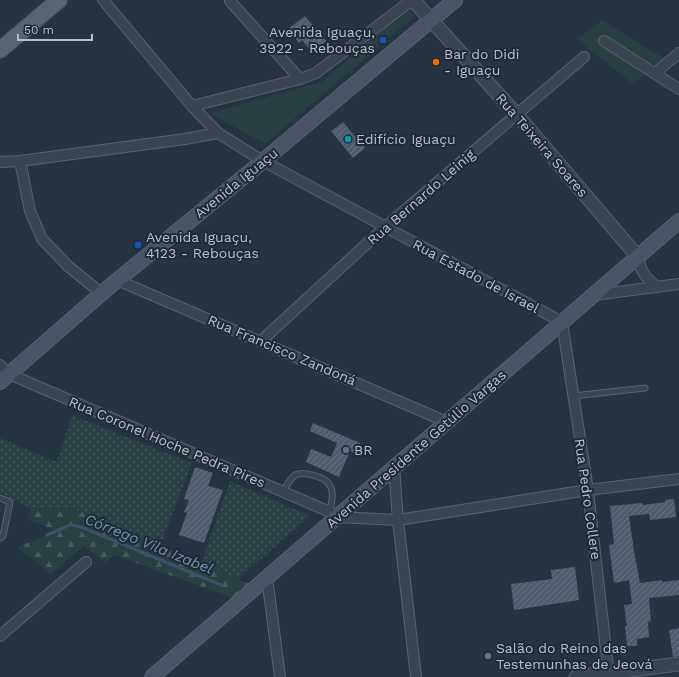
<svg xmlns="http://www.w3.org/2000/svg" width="679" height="677" font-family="'Work Sans',sans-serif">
  <defs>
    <pattern id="grass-dots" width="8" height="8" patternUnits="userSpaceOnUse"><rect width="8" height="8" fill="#284042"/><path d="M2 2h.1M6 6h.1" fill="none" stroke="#455a5c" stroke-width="1.8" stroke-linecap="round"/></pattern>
    <pattern id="forest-firs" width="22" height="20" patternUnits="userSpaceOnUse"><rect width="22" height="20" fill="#284042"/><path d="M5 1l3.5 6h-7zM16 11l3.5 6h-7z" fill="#455a5c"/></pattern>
    <pattern id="building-hatch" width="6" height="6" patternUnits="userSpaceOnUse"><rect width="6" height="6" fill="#4f5c6c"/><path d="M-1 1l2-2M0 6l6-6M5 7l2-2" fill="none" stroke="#667280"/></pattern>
  </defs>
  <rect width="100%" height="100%" fill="#263341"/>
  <g fill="url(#grass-dots)">
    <path d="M 72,415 L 192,463 L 160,546 L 78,510 L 56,507 L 31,509 L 0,493 L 0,438 L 57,462 Z"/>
    <path d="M 230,481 L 310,516 L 238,579 L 201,563 Z"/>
  </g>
  <path fill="url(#forest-firs)" d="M 56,507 L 78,510 L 252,585 L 236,599 L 114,555 L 105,563 L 84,546 L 51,574 L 17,547 L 57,531 L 27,519 L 31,509 Z"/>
  <g fill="#284042">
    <path d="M 406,9 L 415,16 L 265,144 L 210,113 L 322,82 Z"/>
    <path d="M 602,20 L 665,59 L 633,84 L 577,39 Z"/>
  </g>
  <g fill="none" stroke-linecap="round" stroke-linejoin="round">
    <path stroke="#3b526a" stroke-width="3" d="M 47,535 L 70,525 L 81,527 L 221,585"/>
  </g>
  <g fill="url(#building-hatch)">
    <path d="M 305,16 L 326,41 L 312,52 L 302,40 L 299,43 L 288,29 Z"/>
    <path d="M 343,122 L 365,148 L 353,158 L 331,131 Z"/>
    <path d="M 313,423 L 360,443 L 356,454 L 350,451 L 339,477 L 306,462 L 311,449 L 331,457 L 337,443 L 310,431 Z"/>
    <path d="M 195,467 L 213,473 L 208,486 L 223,490 L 204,543 L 179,535 L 187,513 L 184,512 L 189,500 L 184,499 Z"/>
    <path d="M 674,499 L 676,517 L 650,520 L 649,514 L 629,516 L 634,551 L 640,583 L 662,580 L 662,582 L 679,580 L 679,595 L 649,598 L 651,621 L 648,622 L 649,637 L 637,639 L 637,646 L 627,646 L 625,626 L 627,626 L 624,605 L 632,604 L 629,580 L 614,583 L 609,545 L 614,544 L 610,506 L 642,503 L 643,505 L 665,502 L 665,500 Z"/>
    <path d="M 575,567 L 579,600 L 514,610 L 511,584 L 552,579 L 551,570 Z"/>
    <path d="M 679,628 L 679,656 L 673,657 L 669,630 Z"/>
  </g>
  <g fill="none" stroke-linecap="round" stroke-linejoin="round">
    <defs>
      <g id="service">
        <path d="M 573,396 L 645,388"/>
        <path d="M 283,492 C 286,487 289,480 294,476 C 301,470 325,477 329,484 C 335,492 331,503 330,512"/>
        <path d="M 0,498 L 10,502 L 3,536 L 0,538"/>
      </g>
      <g id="minor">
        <path d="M 103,0 L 192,106 L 218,133 L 263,161 L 562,322 L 588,490 L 609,677"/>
        <path d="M 230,1 L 300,79"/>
        <path d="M 604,41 L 679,89"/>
        <path d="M 655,73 L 679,53"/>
        <path d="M 192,106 L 300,79 L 316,73 L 412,0"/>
        <path d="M 20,161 L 30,211 L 42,239 L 68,266 L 101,293"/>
        <path d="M 0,162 L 20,161 L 185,139 L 218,133"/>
        <path d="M 638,257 C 641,272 644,276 656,286"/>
        <path d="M 117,280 L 447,422"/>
        <path d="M 594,295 L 679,284"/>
        <path d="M 261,341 L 385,227 L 584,57"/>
        <path d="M 0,365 L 9,374 L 330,512 L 337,517 L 398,520 L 588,490 L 679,479"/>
        <path d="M 394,467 L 398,520 L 416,677"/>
        <path d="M 267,577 L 280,677"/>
        <path d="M 0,636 L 86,562"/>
      </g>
      <g id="tertiary">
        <path d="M 413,0 L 517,115 L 638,257"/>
        <path d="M 576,677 L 679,664"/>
      </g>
      <g id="secondary">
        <path d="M 0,382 L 109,287 L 263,161 L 455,0"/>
        <path d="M 152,677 L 679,221"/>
      </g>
      <path id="primary" d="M 0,50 L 59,0"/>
    </defs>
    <use href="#service" stroke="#58636e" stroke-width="7"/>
    <use href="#minor" stroke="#58636e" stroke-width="12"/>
    <use href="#tertiary" stroke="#58636e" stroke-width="15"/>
    <use href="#secondary" stroke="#58636e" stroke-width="16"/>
    <use href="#primary" stroke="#444e5a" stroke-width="18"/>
    <use href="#service" stroke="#3a4551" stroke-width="5"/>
    <use href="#minor" stroke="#3a4551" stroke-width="10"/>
    <use href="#tertiary" stroke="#3a4551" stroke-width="13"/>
    <use href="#secondary" stroke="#485464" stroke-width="14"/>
    <use href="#primary" stroke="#586471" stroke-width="16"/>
  </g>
  <g fill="#1a4fb4" stroke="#1f2a36" stroke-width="1.5">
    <rect x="379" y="36" width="8" height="8" rx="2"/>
    <rect x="134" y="241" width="8" height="8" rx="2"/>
  </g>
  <circle fill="#e8710a" stroke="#1f2a36" stroke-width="1.5" cx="436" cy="62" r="4"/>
  <circle fill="#0f9aa8" stroke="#1f2a36" stroke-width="1.5" cx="348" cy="139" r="4"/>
  <circle fill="#5c6f8a" stroke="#1f2a36" stroke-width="1.5" cx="346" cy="450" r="4"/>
  <circle fill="#6b7280" stroke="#1f2a36" stroke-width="1.5" cx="488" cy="656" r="4"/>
  <g text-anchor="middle" stroke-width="4" stroke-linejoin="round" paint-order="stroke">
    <g font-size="14" fill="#b7c0cb" stroke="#1f2a36" text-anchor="start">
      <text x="375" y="37" text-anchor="end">Avenida Iguaçu,<tspan x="375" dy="16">3922 - Rebouças</tspan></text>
      <text x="444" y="59">Bar do Didi<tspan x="444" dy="16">- Iguaçu</tspan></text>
      <text x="356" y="144">Edifício Iguaçu</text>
      <text x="146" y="242">Avenida Iguaçu,<tspan x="146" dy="16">4123 - Rebouças</tspan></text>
      <text x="354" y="455">BR</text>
      <text x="496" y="653">Salão do Reino das<tspan x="496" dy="16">Testemunhas de Jeová</tspan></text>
    </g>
    <g font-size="14" fill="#b7c0cb" stroke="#1f2a36">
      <text transform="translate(542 145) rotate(49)" y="5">Rua Teixeira Soares</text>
      <text transform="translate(236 183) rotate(-39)" y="5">Avenida Iguaçu</text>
      <text transform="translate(421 197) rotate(-41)" y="5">Rua Bernardo Leinig</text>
      <text transform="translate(476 276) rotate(28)" y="5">Rua Estado de Israel</text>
      <text transform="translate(282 350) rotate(23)" y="5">Rua Francisco Zandoná</text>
      <text transform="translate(167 442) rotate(23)" y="5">Rua Coronel Hoche Pedra Pires</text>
      <text transform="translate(416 449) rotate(-41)" y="5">Avenida Presidente Getúlio Vargas</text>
      <text transform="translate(588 499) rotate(82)" y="5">Rua Pedro Collere</text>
    </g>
    <g font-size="15" font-style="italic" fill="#7792ae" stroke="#1f2a36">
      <text transform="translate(149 544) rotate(22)" y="5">Córrego Vila Izabel</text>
    </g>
  </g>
  <path d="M18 34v6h74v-6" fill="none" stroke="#b7c0cb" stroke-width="2"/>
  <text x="24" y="34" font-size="12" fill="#b7c0cb" stroke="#1f2a36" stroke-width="3" paint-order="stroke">50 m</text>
</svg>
